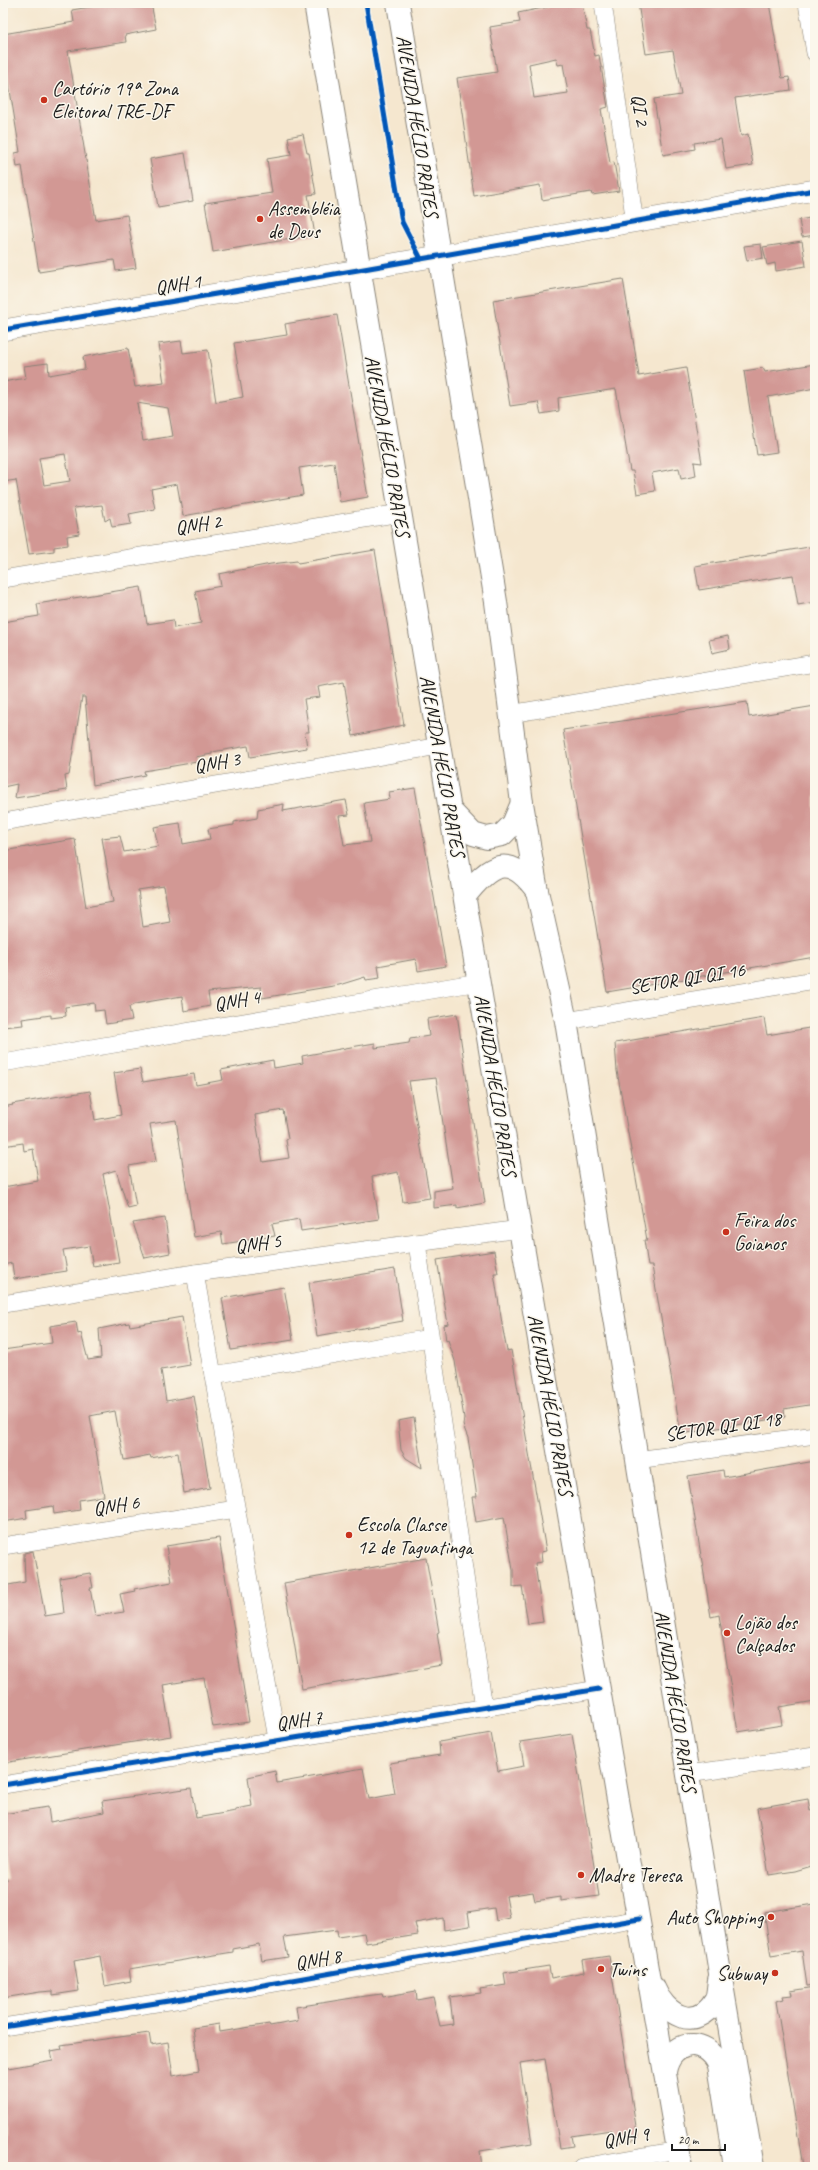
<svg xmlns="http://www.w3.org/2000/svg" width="818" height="2170" font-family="Caveat,sans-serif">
  <rect width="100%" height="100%" fill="#fbf7ec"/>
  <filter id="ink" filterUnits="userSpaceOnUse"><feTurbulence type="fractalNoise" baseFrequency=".025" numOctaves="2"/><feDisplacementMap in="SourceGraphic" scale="8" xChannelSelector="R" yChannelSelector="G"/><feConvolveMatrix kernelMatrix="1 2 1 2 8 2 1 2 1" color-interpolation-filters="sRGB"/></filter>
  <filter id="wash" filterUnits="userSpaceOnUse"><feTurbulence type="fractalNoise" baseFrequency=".012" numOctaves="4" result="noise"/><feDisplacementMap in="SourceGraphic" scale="16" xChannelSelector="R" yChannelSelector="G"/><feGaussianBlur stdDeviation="0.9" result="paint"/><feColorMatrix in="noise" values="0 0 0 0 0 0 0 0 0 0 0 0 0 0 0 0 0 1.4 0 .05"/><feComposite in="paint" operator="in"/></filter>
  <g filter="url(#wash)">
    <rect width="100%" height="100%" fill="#f5e7cf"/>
    <g id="blocks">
      <g fill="#d29894" fill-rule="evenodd">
        <path d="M 113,3 L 151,3 L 156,29 L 125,35 L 126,42 L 68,51 L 96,220 L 127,215 L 136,268 L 116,271 L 114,260 L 39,272 L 22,166 L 17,167 L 15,153 L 20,152 L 3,47 L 3,34 L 74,22 L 72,10 Z"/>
        <path d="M 547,3 L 582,3 L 587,30 L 590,30 L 595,56 L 599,55 L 608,107 L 601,109 L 610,163 L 614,162 L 619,191 L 592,195 L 591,192 L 542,200 L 540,185 L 474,196 L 457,78 L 497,72 L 490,27 L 520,22 L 518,13 L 548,7 ZM 556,58 L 558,65 L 563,64 L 568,93 L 534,98 L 529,64 Z"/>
        <path d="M 638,3 L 769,3 L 782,78 L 789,77 L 791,90 L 735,98 L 741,136 L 748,134 L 753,165 L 726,169 L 721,139 L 694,143 L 695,149 L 663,155 L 654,99 L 681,95 L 673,50 L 646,54 Z"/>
        <path d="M 303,134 L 307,153 L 309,153 L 316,194 L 308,195 L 315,235 L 213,252 L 205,203 L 272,193 L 267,159 L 291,155 L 288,137 Z"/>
        <path d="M 185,153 L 193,201 L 158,207 L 150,159 Z"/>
        <path d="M 815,217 L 815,235 L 802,237 L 799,220 Z"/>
        <path d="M 802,241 L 806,266 L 776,271 L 775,263 L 767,265 L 763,247 Z"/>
        <path d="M 761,244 L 763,258 L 747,261 L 744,246 Z"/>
        <path d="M 623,279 L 639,376 L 686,368 L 702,463 L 694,462 L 696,476 L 681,479 L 679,468 L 652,473 L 655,491 L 637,494 L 633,471 L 630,471 L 616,389 L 558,398 L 559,411 L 541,414 L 538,402 L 510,406 L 493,300 Z"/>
        <path d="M 337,315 L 368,497 L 340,502 L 334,463 L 299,468 L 303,495 L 183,516 L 177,484 L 151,489 L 155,509 L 129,514 L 131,524 L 112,527 L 110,518 L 105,521 L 102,505 L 74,508 L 79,534 L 67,536 L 68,545 L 54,547 L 54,551 L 29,554 L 16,480 L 3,482 L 3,382 L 26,378 L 24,366 L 48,363 L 49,375 L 78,370 L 85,369 L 83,357 L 128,348 L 135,387 L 164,383 L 158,344 L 181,341 L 183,353 L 208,350 L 216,402 L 243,397 L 234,343 L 287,335 L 285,324 ZM 137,403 L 168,408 L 173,436 L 143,441 ZM 65,454 L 70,481 L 44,485 L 39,458 Z"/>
        <path d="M 815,364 L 815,388 L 768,397 L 777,452 L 757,455 L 744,371 L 763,368 L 765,372 Z"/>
        <path d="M 815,546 L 815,602 L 798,605 L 793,575 L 699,590 L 695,566 Z"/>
        <path d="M 375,550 L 404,725 L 353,736 L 344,682 L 318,687 L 320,697 L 304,699 L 309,732 L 305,732 L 307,748 L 250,757 L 248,746 L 212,752 L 212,754 L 196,757 L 197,762 L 144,771 L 145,775 L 93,785 L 85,697 L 82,697 L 69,775 L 65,776 L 67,790 L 15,798 L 17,784 L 3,787 L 3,622 L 39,616 L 37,604 L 141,587 L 147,624 L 173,620 L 174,628 L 201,623 L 195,591 L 221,586 L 219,574 L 271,564 L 297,561 L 298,563 Z"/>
        <path d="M 728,636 L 730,649 L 712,653 L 709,640 Z"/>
        <path d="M 747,702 L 749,717 L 815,706 L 815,957 L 607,992 L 563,730 Z"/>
        <path d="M 415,788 L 446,966 L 418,971 L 416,959 L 378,966 L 380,978 L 366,980 L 365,977 L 339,985 L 262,998 L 261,987 L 208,992 L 210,1006 L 184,1011 L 182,996 L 135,1004 L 129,1007 L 132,1020 L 106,1024 L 104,1010 L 95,1011 L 94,1003 L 65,1007 L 66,1016 L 51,1018 L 51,1015 L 22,1019 L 23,1025 L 3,1027 L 3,851 L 75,839 L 86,907 L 113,902 L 102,838 L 120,836 L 124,852 L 158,846 L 154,827 L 180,823 L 183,844 L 210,839 L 208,829 L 234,825 L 234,822 L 257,818 L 258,809 L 284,804 L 283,811 L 346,800 L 349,815 L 339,816 L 344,845 L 370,842 L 364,803 L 390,799 L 389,792 ZM 164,886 L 170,922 L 143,927 L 138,890 Z"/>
        <path d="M 457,1014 L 485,1203 L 457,1208 L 457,1205 L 434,1208 L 434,1191 L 453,1188 L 436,1078 L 409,1081 L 430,1198 L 403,1202 L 398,1172 L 372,1177 L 379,1219 L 301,1231 L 299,1219 L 272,1224 L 275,1236 L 223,1244 L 221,1232 L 194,1237 L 176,1120 L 150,1124 L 156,1161 L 129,1166 L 136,1206 L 128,1208 L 116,1170 L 103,1174 L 119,1262 L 93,1266 L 89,1246 L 63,1250 L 67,1271 L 14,1279 L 12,1263 L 3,1265 L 3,1187 L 38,1181 L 33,1149 L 24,1151 L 23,1143 L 3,1146 L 3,1107 L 13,1105 L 12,1104 L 90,1091 L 95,1120 L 121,1115 L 114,1073 L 140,1069 L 143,1082 L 194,1074 L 196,1085 L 223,1080 L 221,1070 L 273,1060 L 274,1068 L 303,1063 L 302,1056 L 351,1047 L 375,1043 L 375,1048 L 409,1043 L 410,1039 L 429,1036 L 427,1019 ZM 283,1110 L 288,1139 L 286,1140 L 289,1158 L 263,1162 L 255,1115 Z"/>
        <path d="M 764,1018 L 767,1035 L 815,1027 L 815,1404 L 784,1409 L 785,1417 L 681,1434 L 652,1266 L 648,1266 L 644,1240 L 647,1240 L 617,1071 L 615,1043 Z"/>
        <path d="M 165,1218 L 170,1253 L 145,1258 L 133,1223 Z"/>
        <path d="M 494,1251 L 498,1273 L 494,1273 L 503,1330 L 507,1351 L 511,1350 L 546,1551 L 541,1552 L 542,1562 L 535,1563 L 543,1622 L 528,1624 L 522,1586 L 513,1587 L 513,1570 L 504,1517 L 476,1522 L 472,1497 L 477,1497 L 468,1438 L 463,1425 L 464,1418 L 455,1361 L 448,1340 L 446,1341 L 444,1325 L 448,1324 L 437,1260 Z"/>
        <path d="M 395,1269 L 403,1321 L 317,1336 L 309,1283 Z"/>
        <path d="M 284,1287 L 293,1340 L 231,1350 L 222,1298 Z"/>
        <path d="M 182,1317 L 190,1365 L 161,1370 L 166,1401 L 194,1396 L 210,1488 L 184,1493 L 178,1453 L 151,1458 L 150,1455 L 124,1460 L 115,1411 L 90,1416 L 104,1496 L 79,1500 L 80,1510 L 54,1514 L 53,1506 L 26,1510 L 27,1518 L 3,1522 L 3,1390 L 6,1390 L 3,1372 L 3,1350 L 52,1343 L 50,1326 L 76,1322 L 78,1334 L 81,1333 L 88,1360 L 101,1358 L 99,1329 L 129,1323 L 130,1326 Z"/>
        <path d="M 414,1418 L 422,1468 L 406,1458 L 401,1450 L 398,1421 Z"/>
        <path d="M 815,1461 L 815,1701 L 779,1707 L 782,1725 L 738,1732 L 719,1615 L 711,1617 L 688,1476 L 723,1470 L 724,1477 Z"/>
        <path d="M 219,1538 L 249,1722 L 213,1727 L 204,1678 L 163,1685 L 171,1736 L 3,1763 L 3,1586 L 25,1582 L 24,1553 L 33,1551 L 45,1616 L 64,1613 L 60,1578 L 90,1573 L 93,1588 L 90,1588 L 95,1616 L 124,1612 L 120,1594 L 135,1591 L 134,1589 L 172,1582 L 166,1546 Z"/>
        <path d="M 426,1558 L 439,1632 L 437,1633 L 442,1665 L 302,1689 L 284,1583 Z"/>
        <path d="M 491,1733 L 498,1771 L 524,1766 L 520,1742 L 572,1734 L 599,1896 L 561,1901 L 561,1897 L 535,1901 L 533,1892 L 506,1896 L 510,1918 L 496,1921 L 494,1908 L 468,1912 L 470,1926 L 444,1930 L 443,1918 L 415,1923 L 418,1935 L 366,1943 L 364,1933 L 338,1937 L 337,1930 L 284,1937 L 288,1957 L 262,1961 L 259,1944 L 233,1949 L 233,1952 L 129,1969 L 131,1981 L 105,1986 L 100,1956 L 74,1961 L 79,1991 L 53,1995 L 53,1991 L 40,1992 L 3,1998 L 3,1880 L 7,1880 L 3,1854 L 3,1814 L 48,1807 L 50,1822 L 104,1812 L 102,1801 L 191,1788 L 196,1818 L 236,1811 L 236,1809 L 252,1806 L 248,1777 L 275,1771 L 277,1783 L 363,1768 L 369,1799 L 395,1794 L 390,1763 L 440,1755 L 439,1742 Z"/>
        <path d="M 808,1799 L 810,1811 L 815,1810 L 815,1865 L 795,1871 L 769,1875 L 757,1808 Z"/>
        <path d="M 815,1904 L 815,1985 L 807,1986 L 802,1951 L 771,1956 L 764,1912 Z"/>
        <path d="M 609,1956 L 638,2139 L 613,2143 L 611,2130 L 571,2136 L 573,2146 L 560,2148 L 545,2059 L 520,2063 L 532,2143 L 480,2151 L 482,2166 L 4,2167 L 3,2069 L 53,2060 L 51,2051 L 62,2049 L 61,2045 L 149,2033 L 151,2045 L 168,2042 L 173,2076 L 199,2071 L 193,2028 L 219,2024 L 220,2032 L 269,2024 L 270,2026 L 298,2021 L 296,2007 L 365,1996 L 382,1994 L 383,1997 L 416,1991 L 417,2000 L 433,1997 L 440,2026 L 453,2024 L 450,1997 L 481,1993 L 480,1989 L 506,1985 L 504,1973 L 549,1966 L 551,1978 L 584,1972 L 582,1960 Z"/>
        <path d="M 815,1987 L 815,2167 L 803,2167 L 776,2001 L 784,1999 L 783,1996 L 792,1995 L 791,1991 Z"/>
      </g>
    </g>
  </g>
  <g filter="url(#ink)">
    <use href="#blocks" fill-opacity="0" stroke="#888276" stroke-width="1"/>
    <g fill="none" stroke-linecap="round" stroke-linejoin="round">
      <defs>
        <g id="minor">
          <path d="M 603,3 L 635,223"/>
          <path d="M 807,3 L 815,53"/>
          <path d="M 3,579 L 400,513"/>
          <path d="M 510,714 L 815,663"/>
          <path d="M 3,822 L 439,746"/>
          <path d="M 566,1021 L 815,980"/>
          <path d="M 3,1063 L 479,982"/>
          <path d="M 417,1243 L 484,1708"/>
          <path d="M 195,1273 L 277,1739"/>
          <path d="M 3,1304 L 195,1273 L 520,1229"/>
          <path d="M 213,1375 L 430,1338"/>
          <path d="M 637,1460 L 815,1435"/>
          <path d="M 3,1546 L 236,1509"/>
          <path d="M 688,1774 L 815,1756"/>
          <path d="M 3,1785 L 599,1689"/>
          <path d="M 3,2027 L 207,1995 L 639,1919"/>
          <path d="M 582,2167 L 678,2150"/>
        </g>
        <path id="tertiary" d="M 3,330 L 358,270 L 815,190"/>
        <g id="primary">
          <path d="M 315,3 L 520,1229 L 681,2167"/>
          <path d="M 398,3 L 496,602 L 522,803 L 537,891 L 566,1021 L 720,1973 L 753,2167"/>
          <path d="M 450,810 L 473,834 L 487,838 L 502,835 L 513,824 L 522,803"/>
          <path d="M 465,896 C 490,864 509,852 537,891"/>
          <path d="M 654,1988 C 664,2014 696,2033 715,2001 C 718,1996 718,1986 719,1980"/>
          <path d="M 665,2072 C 670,2040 706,2035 719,2065 L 735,2167"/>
        </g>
      </defs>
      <use href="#minor" stroke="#888276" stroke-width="18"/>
      <use href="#tertiary" stroke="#888276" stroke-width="22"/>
      <use href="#primary" stroke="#888276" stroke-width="24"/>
      <use href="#minor" stroke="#fff" stroke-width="17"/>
      <use href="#tertiary" stroke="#fff" stroke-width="21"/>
      <use href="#primary" stroke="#fff" stroke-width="22"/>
      <defs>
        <g id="cycleway">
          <path d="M 366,3 L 402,222 L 421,259"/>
          <path d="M 3,330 L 358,270 L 815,190"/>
          <path d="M 3,1785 L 599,1689"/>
          <path d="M 3,2027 L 207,1995 L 639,1919"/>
        </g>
      </defs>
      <use href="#cycleway" stroke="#fbf7ec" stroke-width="8"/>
      <use href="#cycleway" stroke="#0057b8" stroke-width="5"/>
    </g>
  </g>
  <g fill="#c8321e" stroke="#fbf7ec" stroke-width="1.5">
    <circle cx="44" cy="100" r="4"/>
    <circle cx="260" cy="219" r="4"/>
    <circle cx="726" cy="1232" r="4"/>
    <circle cx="349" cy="1535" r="4"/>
    <circle cx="727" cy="1633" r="4"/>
    <circle cx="581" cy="1875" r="4"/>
    <circle cx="771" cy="1917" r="4"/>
    <circle cx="601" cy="1969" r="4"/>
    <circle cx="775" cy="1973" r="4"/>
  </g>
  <g text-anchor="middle" stroke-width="3" stroke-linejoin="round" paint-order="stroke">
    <g font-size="20" fill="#1c1c1c" stroke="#fbf7ec" text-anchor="start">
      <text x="52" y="95">Cartório 19ª Zona<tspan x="52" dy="23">Eleitoral TRE-DF</tspan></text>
      <text x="268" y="215">Assembléia<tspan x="268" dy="23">de Deus</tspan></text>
      <text x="734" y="1227">Feira dos<tspan x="734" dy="23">Goianos</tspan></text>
      <text x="357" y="1531">Escola Classe<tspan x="357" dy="23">12 de Taguatinga</tspan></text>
      <text x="735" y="1629">Lojão dos<tspan x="735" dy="23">Calçados</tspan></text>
      <text x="589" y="1882">Madre Teresa</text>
      <text x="763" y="1924" text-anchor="end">Auto Shopping</text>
      <text x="609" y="1976">Twins</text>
      <text x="767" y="1980" text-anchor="end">Subway</text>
    </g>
    <g font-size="20" fill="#1c1c1c" stroke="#fbf7ec">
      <text transform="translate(641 110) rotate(82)" y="7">QI 2</text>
      <text transform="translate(418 126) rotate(81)" y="7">AVENIDA HÉLIO PRATES</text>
      <text transform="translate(178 284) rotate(-9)" y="7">QNH 1</text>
      <text transform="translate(388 446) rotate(80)" y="7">AVENIDA HÉLIO PRATES</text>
      <text transform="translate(198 524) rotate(-9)" y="7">QNH 2</text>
      <text transform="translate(217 762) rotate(-10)" y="7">QNH 3</text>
      <text transform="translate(443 766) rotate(80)" y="7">AVENIDA HÉLIO PRATES</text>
      <text transform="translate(687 978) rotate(-9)" y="7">SETOR QI QI 16</text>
      <text transform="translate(237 1000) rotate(-10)" y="7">QNH 4</text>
      <text transform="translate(496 1085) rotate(81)" y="7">AVENIDA HÉLIO PRATES</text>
      <text transform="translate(258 1243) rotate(-8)" y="7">QNH 5</text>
      <text transform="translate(551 1405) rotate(80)" y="7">AVENIDA HÉLIO PRATES</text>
      <text transform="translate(723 1426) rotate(-8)" y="7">SETOR QI QI 18</text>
      <text transform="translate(116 1505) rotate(-9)" y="7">QNH 6</text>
      <text transform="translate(676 1701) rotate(81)" y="7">AVENIDA HÉLIO PRATES</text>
      <text transform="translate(299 1720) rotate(-9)" y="7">QNH 7</text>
      <text transform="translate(318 1959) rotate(-10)" y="7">QNH 8</text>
      <text transform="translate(626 2137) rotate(-10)" y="7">QNH 9</text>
    </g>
  </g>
  <rect width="818" height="2170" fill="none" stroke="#fbf7ec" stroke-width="16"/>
  <path d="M672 2144v6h53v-6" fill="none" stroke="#1c1c1c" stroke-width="2"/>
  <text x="678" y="2144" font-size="12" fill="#1c1c1c" stroke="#fbf7ec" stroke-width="3" paint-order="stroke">20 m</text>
</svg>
